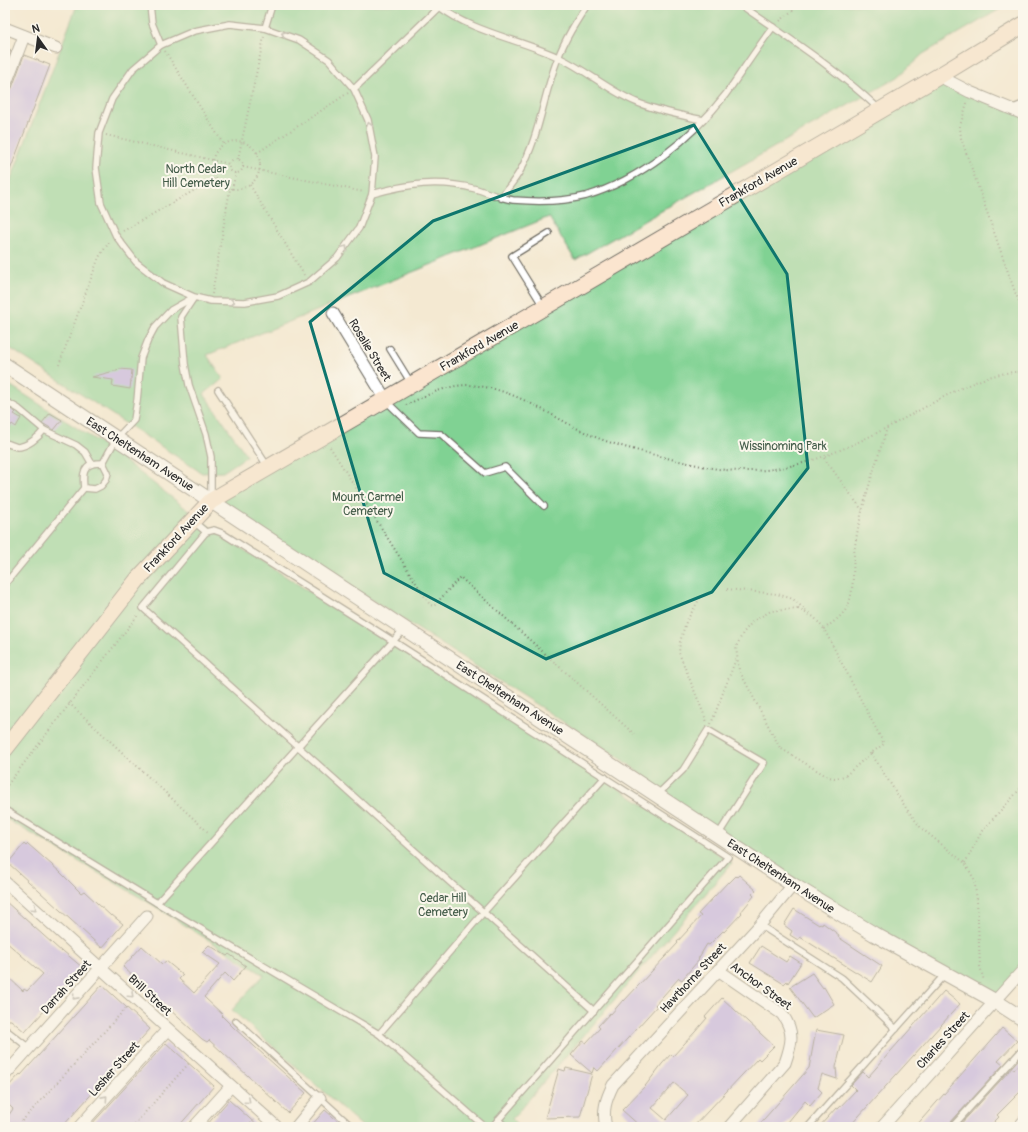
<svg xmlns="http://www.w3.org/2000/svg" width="1028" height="1132" font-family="Pangolin,sans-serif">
  <rect width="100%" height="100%" fill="#fbf7ec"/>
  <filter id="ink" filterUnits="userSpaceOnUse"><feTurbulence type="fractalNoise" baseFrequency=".025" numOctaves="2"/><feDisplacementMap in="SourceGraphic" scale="8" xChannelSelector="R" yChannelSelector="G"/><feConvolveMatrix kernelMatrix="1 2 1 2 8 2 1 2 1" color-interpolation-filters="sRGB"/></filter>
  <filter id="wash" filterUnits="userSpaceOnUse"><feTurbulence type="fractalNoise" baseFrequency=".012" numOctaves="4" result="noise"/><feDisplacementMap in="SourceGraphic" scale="16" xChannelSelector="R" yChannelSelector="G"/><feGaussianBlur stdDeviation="0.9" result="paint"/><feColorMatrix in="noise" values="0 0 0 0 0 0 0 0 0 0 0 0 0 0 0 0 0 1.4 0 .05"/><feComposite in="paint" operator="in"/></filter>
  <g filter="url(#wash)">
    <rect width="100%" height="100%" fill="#f4e9d2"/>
    <g fill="#80d293" stroke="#567e5f">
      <path d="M 77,5 L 1007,5 L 923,54 L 898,77 L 575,260 L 549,217 L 207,355 L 223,379 L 204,394 L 247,456 L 223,472 L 202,473 L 5,345 L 5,195 Z"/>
      <path d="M 939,76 L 1023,114 L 1023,970 L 995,1001 L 718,835 L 623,760 L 407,622 L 211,501 Z"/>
      <path d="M 5,382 L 108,448 L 219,534 L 598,775 L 732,863 L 512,1119 L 520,1127 L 363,1127 L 232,1010 L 264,975 L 153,905 L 5,818 Z"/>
    </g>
    <g id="blocks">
      <g fill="#b4a3eb" fill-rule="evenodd">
        <path d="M 5,47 L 11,50 L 5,66 Z"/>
        <path d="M 24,55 L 50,65 L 6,181 L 5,93 L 9,92 L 12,88 Z"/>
        <path d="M 119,369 L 132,370 L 130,389 L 112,386 L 113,380 L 92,377 L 114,371 L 117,371 Z"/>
        <path d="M 5,406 L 16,412 L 14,414 L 21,418 L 16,427 L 12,424 L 5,435 Z"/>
        <path d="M 50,413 L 62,420 L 54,430 L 42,423 Z"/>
        <path d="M 24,844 L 26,846 L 28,844 L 60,872 L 81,893 L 84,891 L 111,916 L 112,915 L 123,924 L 102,948 L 8,863 Z"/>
        <path d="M 739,875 L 756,890 L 752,894 L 754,896 L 741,912 L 742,913 L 724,932 L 723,931 L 709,945 L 707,944 L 698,959 L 699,960 L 691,969 L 682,980 L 679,978 L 655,1005 L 657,1006 L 598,1071 L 594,1067 L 592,1073 L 571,1055 L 583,1041 L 586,1043 L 600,1028 L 598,1026 L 610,1013 L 611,1014 L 623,1000 L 624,1001 L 678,943 L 677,942 L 701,916 L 698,914 L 728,882 L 729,883 L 736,876 L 737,877 Z"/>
        <path d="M 5,901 L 62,952 L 63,951 L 83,968 L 25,1032 L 11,1020 L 6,1020 L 5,1014 L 5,974 L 23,991 L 24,989 L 27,991 L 43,974 L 5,941 Z"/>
        <path d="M 794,909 L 819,925 L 820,924 L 822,925 L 823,923 L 839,935 L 838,937 L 882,966 L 872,982 L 800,937 L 798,940 L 790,935 L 792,931 L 784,925 Z"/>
        <path d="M 209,945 L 227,956 L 229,954 L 246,966 L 233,981 L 225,973 L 204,997 L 223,1015 L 222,1016 L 234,1028 L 306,1093 L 288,1113 L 209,1040 L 207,1042 L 202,1039 L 123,967 L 142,946 L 162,964 L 166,961 L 183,975 L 179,979 L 194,993 L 220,964 L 202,952 Z"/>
        <path d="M 761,946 L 786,962 L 790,956 L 801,963 L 788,983 L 787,981 L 784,984 L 750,963 Z"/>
        <path d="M 812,973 L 823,988 L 824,987 L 834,1004 L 813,1018 L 790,987 Z"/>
        <path d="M 102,985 L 150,1029 L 62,1127 L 5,1127 L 5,1120 L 13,1109 L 5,1101 L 5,1090 L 20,1074 L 21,1075 Z"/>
        <path d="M 944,991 L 960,1004 L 849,1127 L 819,1127 L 836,1108 L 838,1109 L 856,1090 L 851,1085 L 863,1072 L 868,1077 Z"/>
        <path d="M 722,998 L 774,1046 L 760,1060 L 758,1058 L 693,1127 L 641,1127 L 622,1110 L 646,1085 L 662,1064 L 671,1054 L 673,1056 L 695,1032 L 707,1018 L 705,1017 ZM 674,1083 L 688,1095 L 666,1120 L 652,1108 Z"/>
        <path d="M 1002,1028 L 1017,1041 L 998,1061 L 1003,1065 L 949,1124 L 948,1127 L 915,1127 Z"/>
        <path d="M 816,1030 L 844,1035 L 836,1067 L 837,1079 L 822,1074 L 818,1088 L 822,1092 L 810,1106 L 805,1101 L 784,1127 L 757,1127 L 809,1068 Z"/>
        <path d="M 166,1043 L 214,1086 L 178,1127 L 89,1127 Z"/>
        <path d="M 1023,1060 L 1023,1089 L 997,1115 L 999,1117 L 989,1127 L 958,1127 L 1010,1070 L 1016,1068 Z"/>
        <path d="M 566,1068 L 592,1074 L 580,1117 L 545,1118 L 559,1069 L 565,1071 Z"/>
        <path d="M 229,1100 L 259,1127 L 205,1127 Z"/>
        <path d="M 325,1110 L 332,1116 L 344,1127 L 310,1127 Z"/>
      </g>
    </g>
  </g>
  <g filter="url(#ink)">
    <use href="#blocks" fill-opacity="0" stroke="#716e65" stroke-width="1"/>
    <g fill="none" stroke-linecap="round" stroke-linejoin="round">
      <defs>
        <g id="service">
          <path d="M 150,5 L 152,23 L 161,45"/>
          <path d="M 437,5 C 473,33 520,39 560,58 C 586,70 609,91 636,102 C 657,111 680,115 703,120"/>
          <path d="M 741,5 C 788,38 837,69 879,109"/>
          <path d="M 265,28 L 272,5"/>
          <path d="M 354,89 L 441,5"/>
          <path d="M 1011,109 L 1023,104"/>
          <path d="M 372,194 C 408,184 438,179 476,189 C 489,193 500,198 513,200 C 537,202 562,202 586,196 C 640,180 692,138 726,94 C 742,72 756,49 773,27"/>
          <path d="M 501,198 C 507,189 515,180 520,171 C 540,136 543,95 558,58 C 565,39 576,22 587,5"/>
          <path d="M 193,299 L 181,317 L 185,364 L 189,385 L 206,434 L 211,457 L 211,498"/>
          <path d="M 543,306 L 512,256 L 549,233"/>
          <path d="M 390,349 L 411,383"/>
          <path d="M 218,390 L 268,467"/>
          <path d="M 5,401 L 19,409 L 44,430"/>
          <path d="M 386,401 L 419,433 L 441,434 L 485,473 L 505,467 L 544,506"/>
          <path d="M 5,443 C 9,444 14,446 17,447 C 27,447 39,437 44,430 L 76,445 L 85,452 L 92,464"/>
          <path d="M 103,463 L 116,439 L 134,420 L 137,401 L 141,358 L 148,340 L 155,327 L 171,310 L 194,297 L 211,301 L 245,302 L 278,296 L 309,282 L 337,258 L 359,228 L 372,194 L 375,157 L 368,120 L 354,89 L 329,60 L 299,40 L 265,28 L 230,24 L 194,31 L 161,45 L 133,69 L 112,99 L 99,133 L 96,168 L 101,203 L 116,236 L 136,262 L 163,283 L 194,297"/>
          <path d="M 103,463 L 108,473 L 106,480 L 101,486 L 95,489 L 84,488 C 83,479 82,467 92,464 C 95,463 100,463 103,463 Z"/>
          <path d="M 194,522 L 206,532 L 214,530 L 222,533 L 393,641 L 728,857 L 492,1127"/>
          <path d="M 206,532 L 143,608 L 594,1011"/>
          <path d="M 5,584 L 84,488"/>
          <path d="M 657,795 L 683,770 L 708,730 L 764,763 L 718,835"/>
          <path d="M 5,810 L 157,903 L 404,629"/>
          <path d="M 157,903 L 379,1034 L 485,1127"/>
          <path d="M 760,925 L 842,978 L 896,1029"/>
          <path d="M 236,1021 L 352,1127"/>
          <path d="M 6,1030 L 29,1048"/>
          <path d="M 379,1034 L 483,913 L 605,777"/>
          <path d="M 498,1120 L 506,1127"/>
          <path d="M 808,1127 L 945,974"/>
          <path d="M 952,1127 L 1023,1049"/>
        </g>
        <g id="minor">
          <path d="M 5,28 L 56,48"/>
          <path d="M 939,76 L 970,92 L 1023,114"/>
          <path d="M 5,86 L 24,36"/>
          <path d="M 333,313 L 386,400"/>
          <path d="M 5,882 L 277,1127"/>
          <path d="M 718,970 L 782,1014 C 795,1032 792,1043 785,1063 L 729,1127"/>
          <path d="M 5,1075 L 147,916"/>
          <path d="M 79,1127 L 168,1029"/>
          <path d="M 194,1127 L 231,1086"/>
          <path d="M 296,1127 L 320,1098"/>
          <path d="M 606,1127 C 602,1111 606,1099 613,1085 L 760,925 L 793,885"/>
          <path d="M 882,1127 L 1023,970"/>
          <path d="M 1019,1127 L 1023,1122"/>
        </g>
        <path id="tertiary" d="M 5,365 L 793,885 L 874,934 L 995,1001 L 1023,1019"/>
        <path id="secondary" d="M 5,749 L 138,579 L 211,501 L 584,284 L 939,76 L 1023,25"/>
      </defs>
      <use href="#service" stroke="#716e65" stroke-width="8"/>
      <use href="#minor" stroke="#716e65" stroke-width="13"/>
      <use href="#tertiary" stroke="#716e65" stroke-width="16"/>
      <use href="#secondary" stroke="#716e65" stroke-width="18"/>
      <g stroke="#716e65" stroke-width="2" stroke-dasharray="1 3" stroke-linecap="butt">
        <path d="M 780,21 L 799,5"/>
        <path d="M 165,51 L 224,145"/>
        <path d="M 967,103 L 960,126 L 961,138 L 1015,292 L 1023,311"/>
        <path d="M 106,135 L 229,164"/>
        <circle cx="236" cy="165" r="24"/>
        <path d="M 257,153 L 348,93"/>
        <circle cx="236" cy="166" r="7"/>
        <path d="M 238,159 L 264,37"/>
        <path d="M 243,167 L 364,192"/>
        <path d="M 250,185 L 304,275"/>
        <path d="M 232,189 L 236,173"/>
        <path d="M 123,231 L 216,178"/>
        <path d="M 212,294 L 230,189"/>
        <path d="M 59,365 L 99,257 L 110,241"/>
        <path d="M 406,405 C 425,396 446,385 468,385 C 515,387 552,418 593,436 C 619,447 648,453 675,460 C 697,465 720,471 743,471 C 806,472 863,441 916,412 C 946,396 988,370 1023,372"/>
        <path d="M 330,447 L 430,605 L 434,606 L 460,577 L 634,734"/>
        <path d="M 824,458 L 862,510"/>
        <path d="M 727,589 L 777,594 L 793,599 L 811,615"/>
        <path d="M 700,598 L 686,622 L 680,642 L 679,653 L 707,722"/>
        <path d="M 798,609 L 814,617 L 824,629 L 884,744 L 871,753 L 845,776 L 835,778 L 828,777 L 780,748 L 739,670 L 736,647 L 743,633 L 753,621 L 771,611 Z"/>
        <path d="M 824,629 C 833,622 845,615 849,603 C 855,585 852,564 855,546 C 861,506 875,467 887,428"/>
        <path d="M 69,703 L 209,833"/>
        <path d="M 711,724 L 736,659"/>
        <path d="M 871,753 L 906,808 L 921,828 L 965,863 L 974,879 L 977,900 L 980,966 L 984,981"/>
        <path d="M 5,788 L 138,615"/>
        <path d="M 965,863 L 982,831 L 1021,788 L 1023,784"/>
        <path d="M 22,1121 L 127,1007"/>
        <path d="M 132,1127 L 190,1062"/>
        <path d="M 248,1127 L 254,1120"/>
      </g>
      <use href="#service" stroke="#fff" stroke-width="5.5"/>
      <use href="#minor" stroke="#fff" stroke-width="11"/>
      <use href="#tertiary" stroke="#fff" stroke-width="14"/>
      <use href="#secondary" stroke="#fbe5cf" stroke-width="16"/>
    </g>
    <defs><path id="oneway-chevron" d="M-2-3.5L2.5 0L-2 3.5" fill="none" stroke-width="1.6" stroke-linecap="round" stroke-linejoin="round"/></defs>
    <g stroke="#a0a0a0">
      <use href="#oneway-chevron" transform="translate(284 34) rotate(-160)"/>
      <use href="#oneway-chevron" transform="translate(369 125) rotate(-103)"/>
      <use href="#oneway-chevron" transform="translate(345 248) rotate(-54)"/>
      <use href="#oneway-chevron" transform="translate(232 302) rotate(3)"/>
      <use href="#oneway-chevron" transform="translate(34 908) rotate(42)"/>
      <use href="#oneway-chevron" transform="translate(131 995) rotate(43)"/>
      <use href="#oneway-chevron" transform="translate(75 997) rotate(132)"/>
      <use href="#oneway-chevron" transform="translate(105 1098) rotate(-48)"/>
      <use href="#oneway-chevron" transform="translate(248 1101) rotate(42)"/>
    </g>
  </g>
  <path d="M0 0H1028V1132H0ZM 694,125 L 787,274 L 808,468 L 712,592 L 546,659 L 384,573 L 310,322 L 433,221 Z" fill="#f4e9d2" fill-opacity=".55" fill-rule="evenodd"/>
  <path fill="none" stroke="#0f766e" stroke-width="3" stroke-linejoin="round" d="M 694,125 L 787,274 L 808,468 L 712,592 L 546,659 L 384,573 L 310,322 L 433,221 Z"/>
  <g text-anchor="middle" stroke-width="4" stroke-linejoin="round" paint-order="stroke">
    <g font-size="12" fill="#445d4a" stroke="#fbf7ec">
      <text x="196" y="173">North Cedar<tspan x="196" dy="14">Hill Cemetery</tspan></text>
      <text x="783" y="450">Wissinoming Park</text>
      <text x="368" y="501">Mount Carmel<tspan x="368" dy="14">Cemetery</tspan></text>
      <text x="443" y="902">Cedar Hill<tspan x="443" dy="14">Cemetery</tspan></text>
    </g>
    <g font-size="12" fill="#2b2b2b" stroke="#fbf7ec">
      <text transform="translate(758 182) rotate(-30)" y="4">Frankford Avenue</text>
      <text transform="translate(479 346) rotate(-30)" y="4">Frankford Avenue</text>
      <text transform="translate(370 350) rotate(59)" y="4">Rosalie Street</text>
      <text transform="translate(140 454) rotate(33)" y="4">East Cheltenham Avenue</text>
      <text transform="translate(176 538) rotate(-47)" y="4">Frankford Avenue</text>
      <text transform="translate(510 698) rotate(33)" y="4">East Cheltenham Avenue</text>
      <text transform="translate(781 876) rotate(33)" y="4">East Cheltenham Avenue</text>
      <text transform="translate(693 978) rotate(-47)" y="4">Hawthorne Street</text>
      <text transform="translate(761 986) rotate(36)" y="4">Anchor Street</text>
      <text transform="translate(66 987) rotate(-48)" y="4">Darrah Street</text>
      <text transform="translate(150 995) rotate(43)" y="4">Brill Street</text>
      <text transform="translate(943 1040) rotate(-48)" y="4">Charles Street</text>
      <text transform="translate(114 1069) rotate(-48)" y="4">Lesher Street</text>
    </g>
  </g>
  <rect width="1028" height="1132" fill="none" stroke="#fbf7ec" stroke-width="20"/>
  <g transform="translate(38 38) rotate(346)" stroke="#fbf7ec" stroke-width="3" paint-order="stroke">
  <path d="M0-3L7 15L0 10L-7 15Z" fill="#2b2b2b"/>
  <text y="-6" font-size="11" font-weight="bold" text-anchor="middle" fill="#2b2b2b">N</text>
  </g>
</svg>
